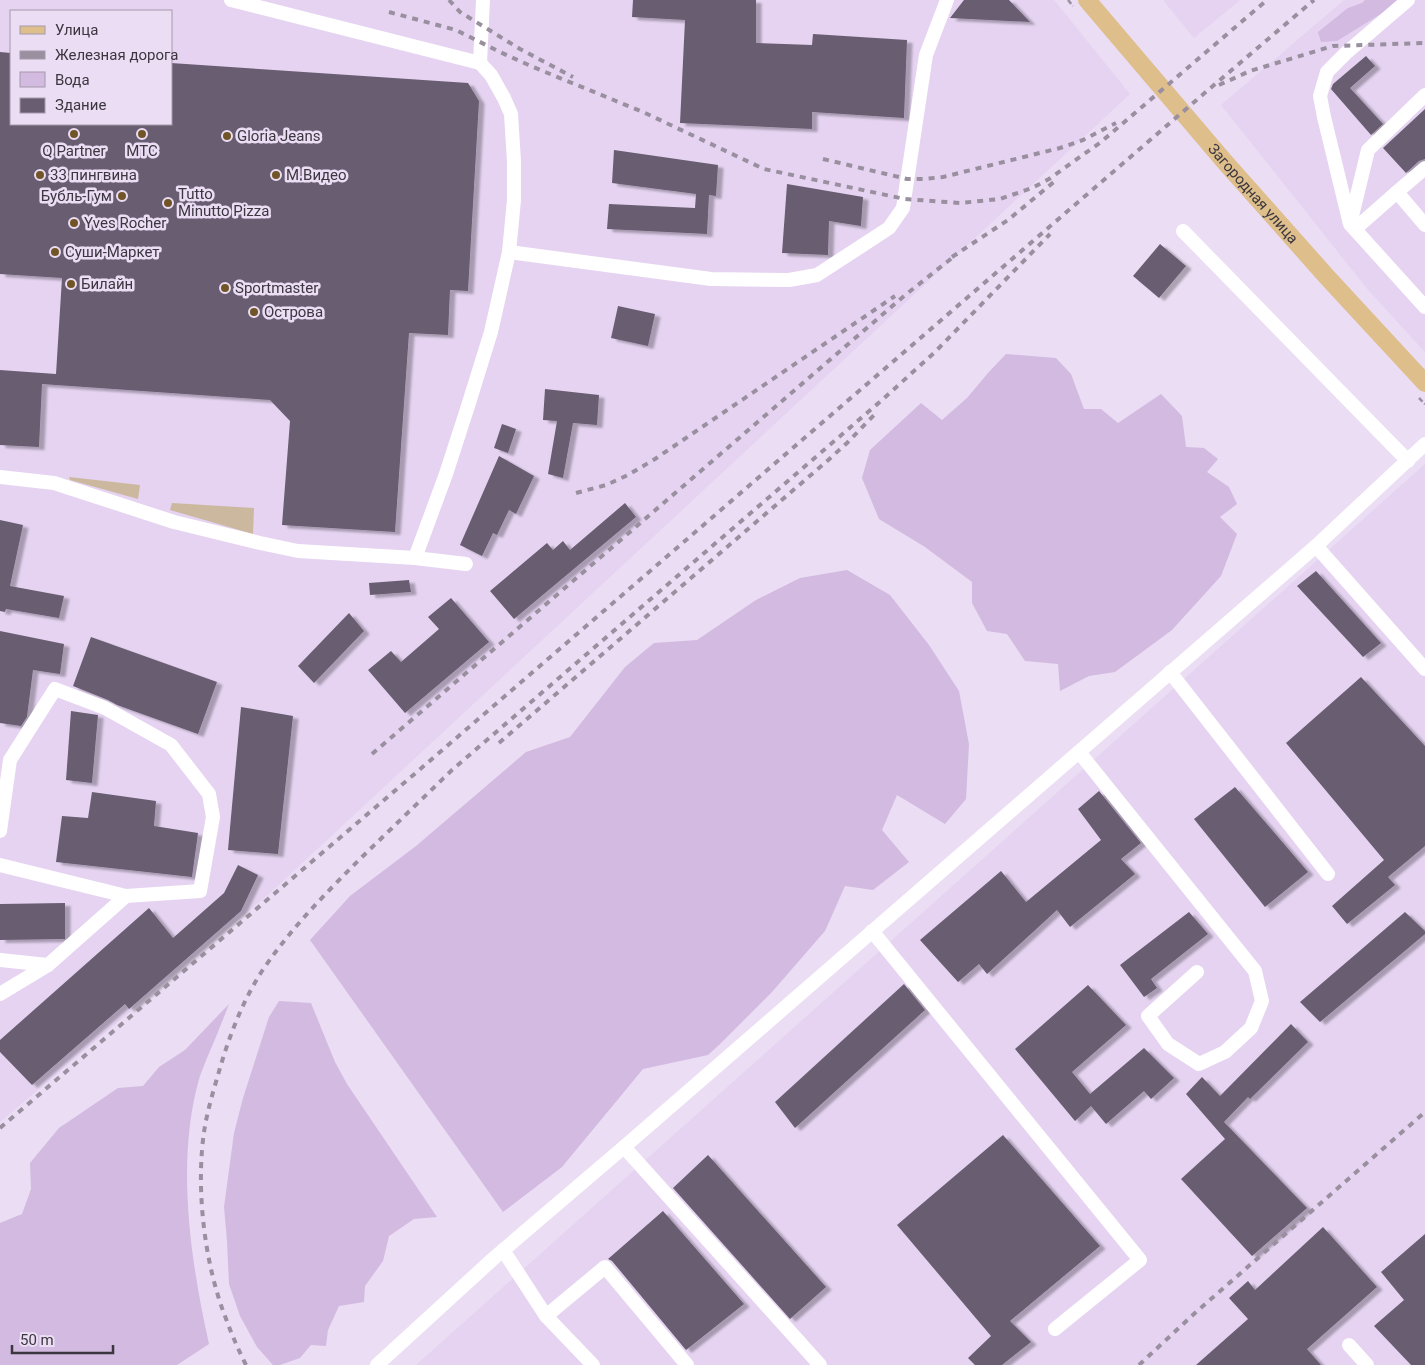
<svg xmlns="http://www.w3.org/2000/svg" width="1425" height="1365" font-family="Roboto,sans-serif">
  <defs>
    <filter id="shadow"><feDropShadow dx="5.5" dy="3" stdDeviation="1" flood-color="#0004"/></filter>
  </defs>
  <rect width="100%" height="100%" fill="#ebddf4"/>
  <g fill="#e5d3f1" fill-rule="evenodd">
    <path d="M 0,0 L 1054,0 L 1130,94 L 271,892 L 0,1122 ZM 11,11 L 171,11 L 171,124 L 11,124 Z"/>
    <path d="M 1163,0 L 1240,0 L 1194,38 Z"/>
    <path d="M 1344,0 L 1425,0 L 1425,352 L 1369,291 L 1221,105 Z"/>
    <path d="M 1425,464 L 1425,1365 L 416,1365 Z"/>
  </g>
  <g fill="#cbb89e">
    <path d="M 69,477 L 140,485 L 138,499 L 70,480 Z"/>
    <path d="M 172,503 L 254,508 L 253,534 L 170,510 Z"/>
  </g>
  <g fill="#d2bae0">
    <path d="M 1365,0 L 1400,0 L 1392,7 L 1337,41 L 1321,42 L 1318,32 L 1348,8 L 1362,3 Z"/>
    <path d="M 1006,354 L 1056,358 L 1071,374 L 1084,409 L 1101,409 L 1118,423 L 1161,394 L 1182,416 L 1186,447 L 1204,448 L 1218,459 L 1207,472 L 1229,487 L 1237,504 L 1220,517 L 1237,534 L 1221,576 L 1172,630 L 1115,672 L 1089,676 L 1060,691 L 1058,664 L 1025,661 L 1007,634 L 987,631 L 972,603 L 972,582 L 925,547 L 879,519 L 862,478 L 870,450 L 921,403 L 942,420 L 967,398 L 988,373 Z"/>
    <path d="M 847,570 L 890,595 L 929,645 L 959,691 L 969,744 L 966,799 L 945,824 L 897,795 L 882,830 L 909,862 L 873,890 L 845,886 L 825,931 L 772,992 L 719,1045 L 708,1055 L 643,1069 L 562,1167 L 503,1212 L 310,940 L 350,896 L 416,846 L 526,752 L 570,737 L 625,667 L 654,643 L 697,640 L 756,600 L 800,578 Z"/>
    <path d="M 279,1001 L 311,1003 L 335,1062 L 347,1084 L 437,1217 L 414,1219 L 389,1236 L 383,1261 L 365,1286 L 364,1302 L 339,1306 L 328,1330 L 326,1346 L 311,1345 L 300,1358 L 280,1365 L 273,1365 L 257,1347 L 240,1316 L 229,1284 L 227,1241 L 224,1207 L 234,1133 L 243,1098 L 269,1017 Z"/>
    <path d="M 229,1004 C 222,1022 215,1040 207,1058 C 204,1066 200,1074 198,1083 C 176,1165 191,1263 209,1344 L 177,1365 L 0,1365 L 0,1223 L 22,1214 L 31,1189 L 30,1163 L 59,1128 L 118,1088 L 143,1086 L 159,1067 L 185,1050 Z"/>
  </g>
  <g fill="#695d71" filter="url(#shadow)">
    <path d="M 633,0 L 756,0 L 756,43 L 812,45 L 813,34 L 907,40 L 904,118 L 812,112 L 812,129 L 680,123 L 685,20 L 632,17 Z"/>
    <path d="M 964,0 L 1009,0 L 1030,22 L 950,18 Z"/>
    <path d="M 0,52 L 11,53 L 11,124 L 171,124 L 171,63 L 468,83 L 479,101 L 468,291 L 450,290 L 448,335 L 409,333 L 395,532 L 282,525 L 290,421 L 270,400 L 42,384 L 39,447 L 0,445 L 0,370 L 56,374 L 62,278 L 0,274 Z"/>
    <path d="M 1366,56 L 1375,66 L 1350,88 L 1383,124 L 1371,135 L 1331,89 L 1333,84 Z"/>
    <path d="M 1425,109 L 1425,159 L 1419,161 L 1406,173 L 1383,148 Z"/>
    <path d="M 614,150 L 718,165 L 716,196 L 709,195 L 707,234 L 607,229 L 609,204 L 695,208 L 696,194 L 612,183 Z"/>
    <path d="M 787,184 L 863,197 L 861,226 L 829,221 L 828,255 L 782,253 Z"/>
    <path d="M 1160,244 L 1186,266 L 1159,298 L 1133,276 Z"/>
    <path d="M 618,306 L 655,314 L 648,346 L 611,338 Z"/>
    <path d="M 545,389 L 599,395 L 597,425 L 573,423 L 563,478 L 548,474 L 557,421 L 543,420 Z"/>
    <path d="M 502,424 L 516,429 L 508,453 L 494,448 Z"/>
    <path d="M 499,456 L 534,476 L 516,514 L 509,510 L 497,535 L 493,533 L 482,556 L 460,545 Z"/>
    <path d="M 625,503 L 636,517 L 514,619 L 490,591 L 547,543 L 553,550 L 563,541 L 570,550 Z"/>
    <path d="M 0,520 L 23,525 L 10,586 L 64,596 L 59,618 L 6,609 L 5,612 L 0,611 Z"/>
    <path d="M 1316,571 L 1381,643 L 1363,657 L 1297,586 Z"/>
    <path d="M 409,580 L 411,592 L 370,595 L 369,583 Z"/>
    <path d="M 451,598 L 489,642 L 405,713 L 368,670 L 391,651 L 401,662 L 439,629 L 428,617 Z"/>
    <path d="M 349,613 L 364,631 L 314,683 L 298,666 Z"/>
    <path d="M 0,631 L 64,644 L 60,674 L 33,670 L 27,717 L 21,726 L 0,723 Z"/>
    <path d="M 91,637 L 217,682 L 198,734 L 117,705 L 108,700 L 73,686 Z"/>
    <path d="M 1361,677 L 1425,746 L 1425,846 L 1388,877 L 1395,885 L 1347,924 L 1332,906 L 1384,860 L 1286,743 Z"/>
    <path d="M 241,707 L 293,716 L 278,854 L 228,850 Z"/>
    <path d="M 71,711 L 98,715 L 92,783 L 66,780 Z"/>
    <path d="M 1235,787 L 1308,872 L 1265,907 L 1194,819 Z"/>
    <path d="M 1099,791 L 1141,843 L 1121,859 L 1135,874 L 1070,927 L 1057,910 L 987,974 L 979,964 L 958,982 L 920,940 L 1001,871 L 1026,902 L 1101,840 L 1078,809 Z"/>
    <path d="M 92,792 L 156,801 L 154,826 L 198,833 L 192,877 L 56,862 L 62,816 L 88,818 Z"/>
    <path d="M 238,865 L 258,875 L 241,911 L 129,1009 L 125,1004 L 32,1085 L 0,1052 L 0,1040 L 149,908 L 173,938 L 224,893 Z"/>
    <path d="M 65,903 L 65,939 L 0,940 L 0,904 Z"/>
    <path d="M 1189,912 L 1208,934 L 1151,979 L 1157,988 L 1144,997 L 1120,965 Z"/>
    <path d="M 1405,912 L 1425,931 L 1425,934 L 1320,1022 L 1300,1002 Z"/>
    <path d="M 904,984 L 925,1010 L 795,1128 L 775,1102 Z"/>
    <path d="M 1088,985 L 1126,1025 L 1072,1072 L 1090,1094 L 1144,1048 L 1174,1078 L 1151,1099 L 1144,1091 L 1106,1124 L 1091,1106 L 1075,1121 L 1015,1049 Z"/>
    <path d="M 1291,1024 L 1308,1042 L 1250,1099 L 1248,1097 L 1224,1122 L 1307,1208 L 1252,1256 L 1181,1179 L 1225,1139 L 1186,1094 L 1202,1077 L 1220,1096 Z"/>
    <path d="M 1003,1135 L 1100,1246 L 1010,1321 L 1031,1342 L 1002,1365 L 975,1365 L 968,1358 L 991,1336 L 897,1225 Z"/>
    <path d="M 708,1155 L 826,1287 L 790,1319 L 673,1188 Z"/>
    <path d="M 663,1211 L 744,1304 L 686,1350 L 612,1261 L 608,1259 Z"/>
    <path d="M 1323,1227 L 1377,1287 L 1307,1349 L 1321,1365 L 1196,1365 L 1248,1319 L 1229,1298 L 1248,1281 L 1255,1290 Z"/>
    <path d="M 1425,1234 L 1425,1365 L 1411,1365 L 1374,1326 L 1404,1300 L 1381,1272 Z"/>
  </g>
  <g fill="none" stroke-linecap="round" stroke-linejoin="round">
    <g stroke="#9a90a1" stroke-width="2.5" stroke-dasharray="5 2.5" stroke-linecap="butt">
      <path d="M 1068,0 L 1073,6"/>
      <path d="M 1419,398 L 1425,404"/>
    </g>
    <g stroke="#fff" stroke-width="14">
      <path d="M 1408,0 L 1346,53 L 1327,72 L 1320,96 L 1324,117 L 1350,224 L 1425,307"/>
      <path d="M 480,63 L 483,0"/>
      <path d="M 1397,192 L 1425,168"/>
      <path d="M 1351,220 L 1368,150 L 1425,95"/>
      <path d="M 1355,229 L 1397,192 L 1425,225"/>
      <path d="M 1183,231 L 1408,461"/>
      <path d="M 509,252 L 711,279 L 789,280 L 817,275 L 889,228 L 903,208 L 926,55 L 947,0"/>
      <path d="M 0,477 L 54,483 L 174,522 L 260,543 L 298,551 L 415,558 L 446,474 L 468,406 L 491,332 L 509,252 L 514,200 L 514,161 L 511,114 L 504,98 L 491,75 L 480,63 L 231,0"/>
      <path d="M 1316,546 L 1425,669"/>
      <path d="M 415,558 L 466,564"/>
      <path d="M 1170,672 L 1328,874"/>
      <path d="M 1079,752 L 1255,971 L 1262,1001 L 1251,1028 L 1225,1052 L 1199,1064 L 1168,1044 L 1148,1016 L 1197,972"/>
      <path d="M 0,831 L 10,760 L 55,689 L 105,708 L 171,745 L 209,794 L 213,817 L 200,891 L 126,896"/>
      <path d="M 0,865 L 126,896 L 48,965 L 0,960"/>
      <path d="M 872,931 L 1140,1260 L 1055,1329"/>
      <path d="M 0,994 L 48,965"/>
      <path d="M 624,1147 L 820,1365"/>
      <path d="M 503,1250 L 546,1316 L 593,1365"/>
      <path d="M 546,1316 L 605,1267 L 687,1365"/>
      <path d="M 1349,1345 L 1367,1365"/>
      <path d="M 377,1365 L 494,1258 L 624,1147 L 1316,546 L 1425,444"/>
    </g>
    <path stroke="#debf8b" stroke-width="18" id="s1" d="M 1087,0 L 1224,161 L 1327,277 L 1425,383"/>
    <g stroke="#998f9f" stroke-width="4" stroke-dasharray="6 6" stroke-linecap="butt">
      <path d="M 449,0 L 460,12 L 520,49 L 573,77"/>
      <path d="M 389,12 L 456,30 L 500,52 L 533,67 L 643,112 L 764,169 L 905,199 L 960,203 L 1000,199 L 1032,188 L 1049,179 L 1101,142 L 1267,0"/>
      <path d="M 1219,85 L 1250,71 L 1333,46 L 1425,43"/>
      <path d="M 823,159 L 907,179 L 924,179 L 943,177 L 1060,148 L 1083,140 L 1116,123"/>
      <path d="M 952,257 L 1008,220 L 1055,181"/>
      <path d="M 576,493 L 606,485 L 628,475 L 655,459 L 895,296"/>
      <path d="M 499,743 L 826,462 L 847,443 L 874,415"/>
      <path d="M 372,754 L 904,296 L 957,254"/>
      <path d="M 0,1128 L 418,771 L 1207,91 L 1314,0"/>
      <path d="M 246,1365 C 238,1349 231,1333 225,1316 C 204,1262 195,1184 205,1126 C 208,1109 213,1092 218,1075 C 228,1039 242,1002 262,971 C 291,928 326,893 362,857 C 392,828 422,799 452,770 L 882,400 L 935,352 L 1050,234"/>
      <path d="M 1139,1365 L 1195,1313 L 1425,1112"/>
    </g>
  </g>
  <g fill="#715527" stroke="#ebddf4" stroke-width="2">
    <circle cx="74" cy="134" r="5"/>
    <circle cx="142" cy="134" r="5"/>
    <circle cx="227" cy="136" r="5"/>
    <circle cx="40" cy="175" r="5"/>
    <circle cx="276" cy="175" r="5"/>
    <circle cx="122" cy="196" r="5"/>
    <circle cx="168" cy="203" r="5"/>
    <circle cx="74" cy="223" r="5"/>
    <circle cx="55" cy="252" r="5"/>
    <circle cx="71" cy="284" r="5"/>
    <circle cx="225" cy="288" r="5"/>
    <circle cx="254" cy="312" r="5"/>
  </g>
  <g text-anchor="middle" stroke-width="5" stroke-linejoin="round" paint-order="stroke">
    <g font-size="15" fill="#3b363f" stroke="#ebddf4" text-anchor="start">
      <text x="237" y="141">Gloria Jeans</text>
      <text x="74" y="156" text-anchor="middle">Q Partner</text>
      <text x="142" y="156" text-anchor="middle">МТС</text>
      <text x="50" y="180">33 пингвина</text>
      <text x="286" y="180">М.Видео</text>
      <text x="178" y="199">Tutto<tspan x="178" dy="17">Minutto Pizza</tspan></text>
      <text x="112" y="201" text-anchor="end">Бубль-Гум</text>
      <text x="84" y="228">Yves Rocher</text>
      <text x="65" y="257">Суши-Маркет</text>
      <text x="81" y="289">Билайн</text>
      <text x="235" y="293">Sportmaster</text>
      <text x="264" y="317">Острова</text>
    </g>
    <g font-size="15" fill="#3b363f" stroke="#ebddf4">
      <text dy="5" stroke="none"><textPath href="#s1" startOffset="255">Загородная улица</textPath></text>
    </g>
  </g>
  <rect x="10" y="10" width="162" height="115" fill="#ebddf4" stroke="#a59aac"/>
  <rect x="20" y="26" width="25" height="8" fill="#debf8b" stroke="#a59aac"/>
  <text x="55" y="35" font-size="15" fill="#3b363f">Улица</text>
  <rect x="20" y="51" width="25" height="8" fill="#998f9f" stroke="#a59aac"/>
  <text x="55" y="60" font-size="15" fill="#3b363f">Железная дорога</text>
  <rect x="20" y="72" width="25" height="15" fill="#d2bae0" stroke="#a59aac"/>
  <text x="55" y="85" font-size="15" fill="#3b363f">Вода</text>
  <rect x="20" y="98" width="25" height="15" fill="#695d71" stroke="#a59aac"/>
  <text x="55" y="110" font-size="15" fill="#3b363f">Здание</text>
  <path d="M12 1345v8h101v-8" fill="none" stroke="#3b363f" stroke-width="2.5"/>
  <text x="20" y="1345" font-size="15" fill="#3b363f" stroke="#ebddf4" stroke-width="4" paint-order="stroke">50 m</text>
</svg>
